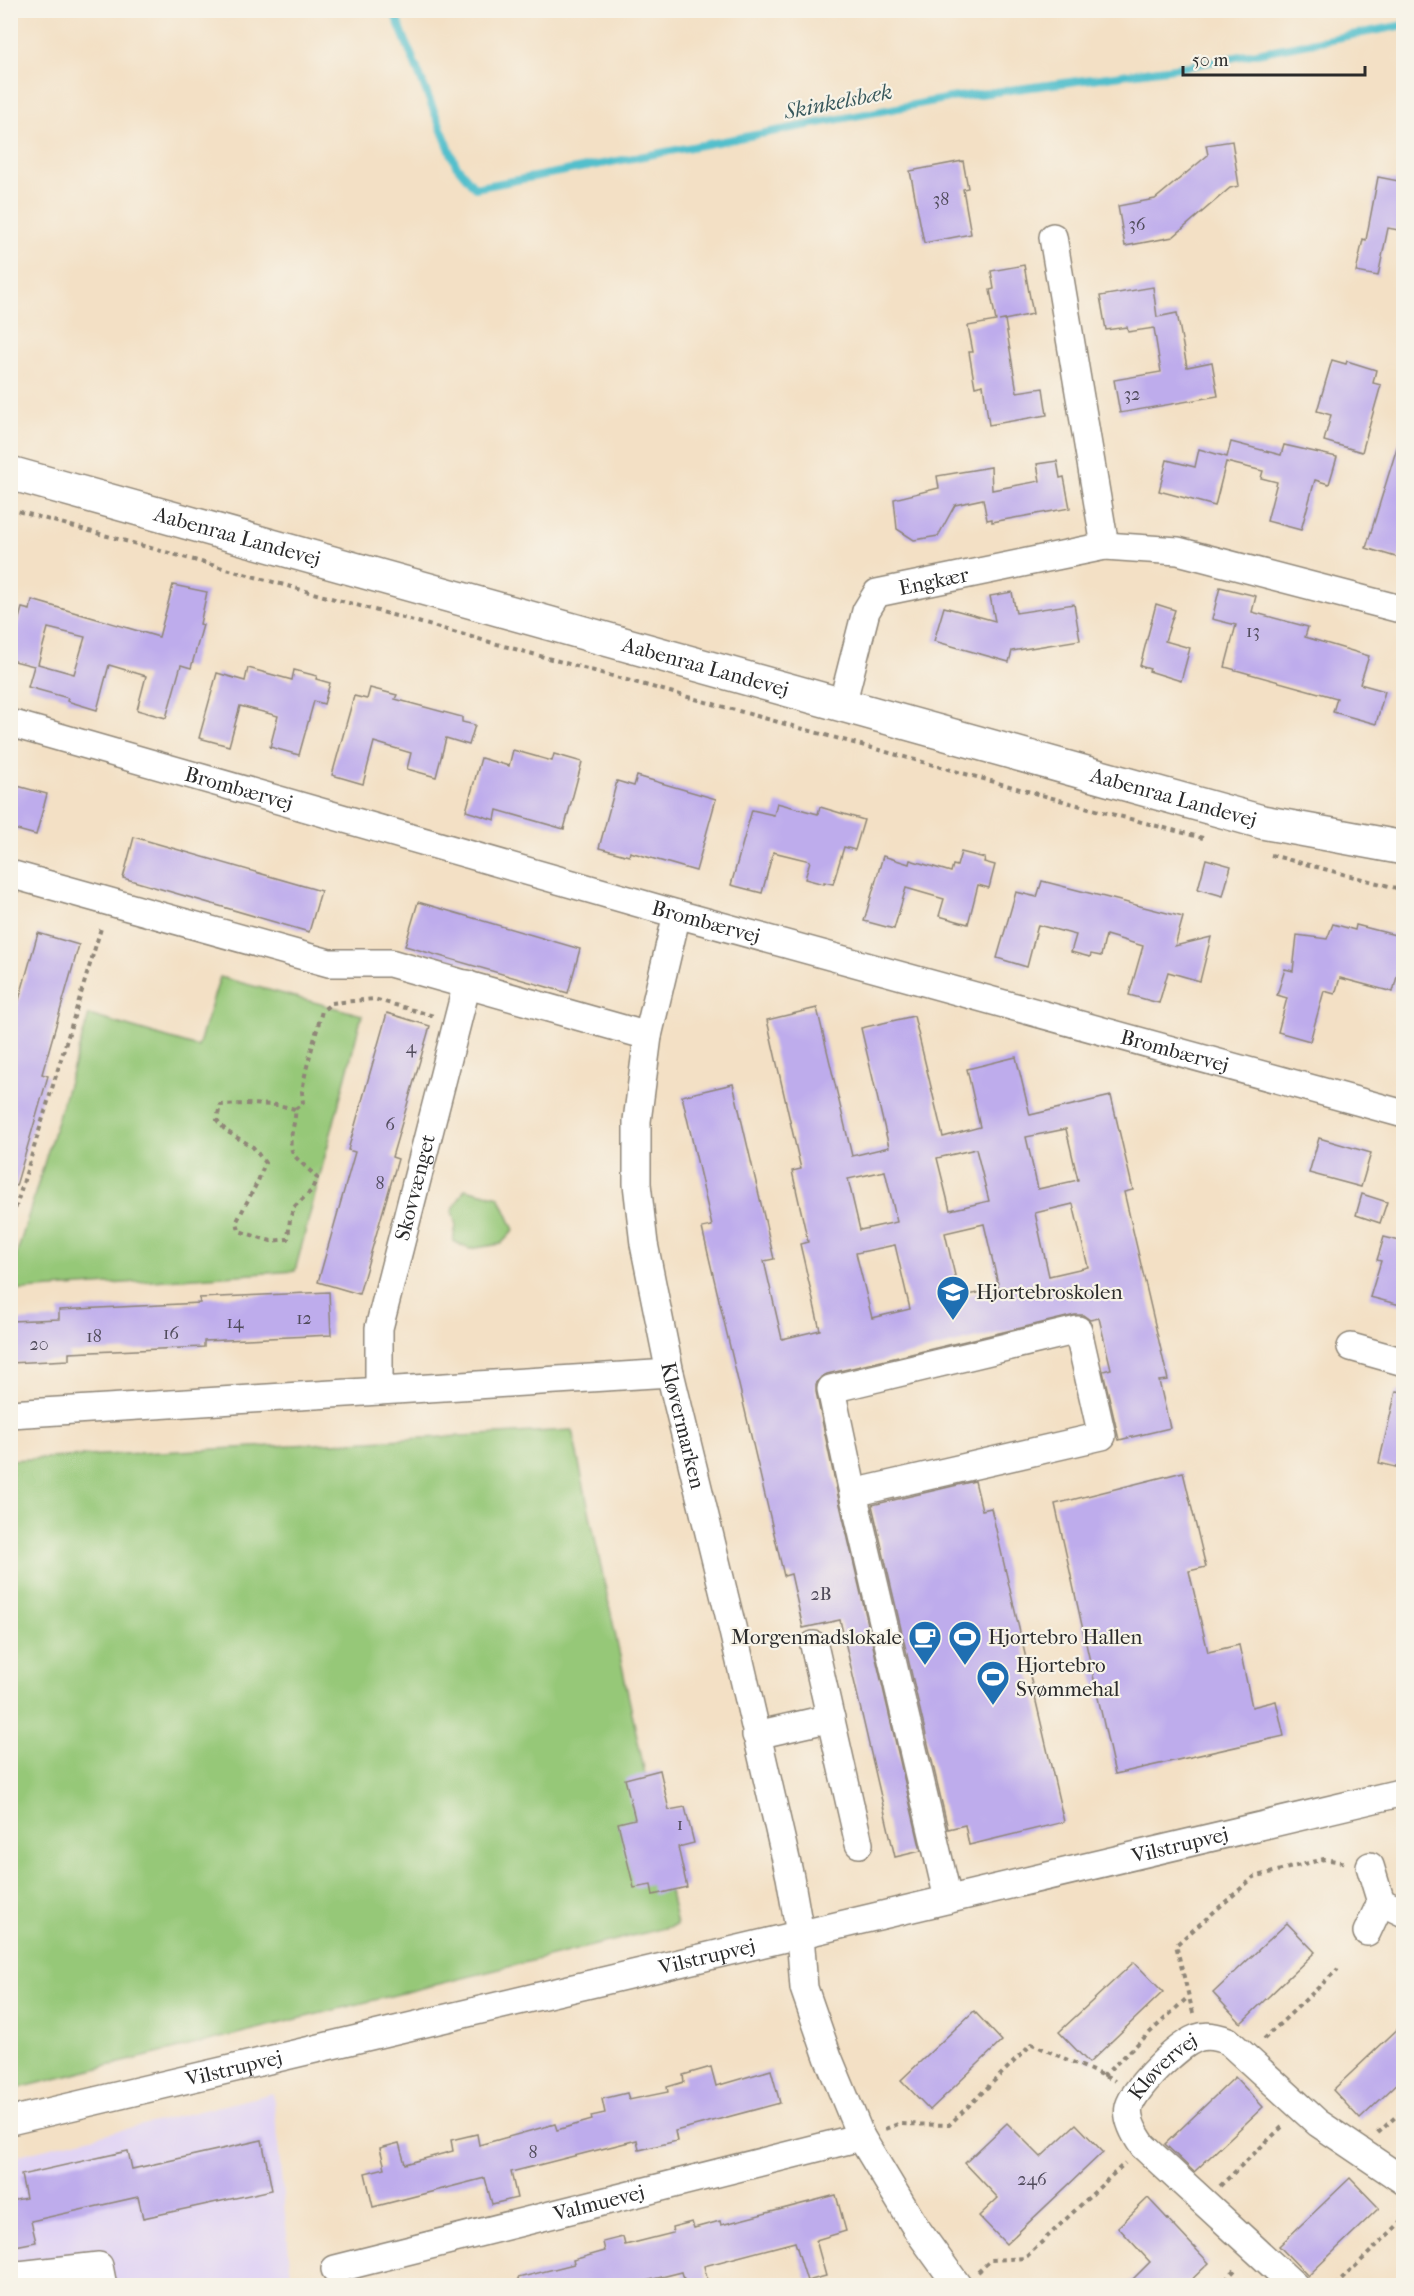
<svg xmlns="http://www.w3.org/2000/svg" width="1414" height="2296" font-family="'IM FELL French Canon',serif">
  <rect width="100%" height="100%" fill="#f7f3e8"/>
  <filter id="ink" filterUnits="userSpaceOnUse"><feTurbulence type="fractalNoise" baseFrequency=".0167" numOctaves="2"/><feDisplacementMap in="SourceGraphic" scale="12" xChannelSelector="R" yChannelSelector="G"/><feConvolveMatrix kernelMatrix="1 2 1 2 8 2 1 2 1" color-interpolation-filters="sRGB"/></filter>
  <filter id="wash" filterUnits="userSpaceOnUse"><feTurbulence type="fractalNoise" baseFrequency=".008" numOctaves="4" result="noise"/><feDisplacementMap in="SourceGraphic" scale="24" xChannelSelector="R" yChannelSelector="G"/><feGaussianBlur stdDeviation="1.35" result="paint"/><feColorMatrix in="noise" values="0 0 0 0 0 0 0 0 0 0 0 0 0 0 0 0 0 1.4 0 .05"/><feComposite in="paint" operator="in"/></filter>
  <g filter="url(#wash)">
    <rect width="100%" height="100%" fill="#f3e0c5"/>
    <path fill="#e1d4f4" d="M 273,2093 L 292,2285 L 11,2285 L 10,2157 Z"/>
    <g fill="#96c878" stroke="#607a52" stroke-width="1.5">
      <path d="M 220,977 L 362,1015 L 295,1271 L 11,1291 L 11,1273 L 89,1015 L 198,1047 Z"/>
      <path d="M 465,1189 L 499,1197 L 514,1230 L 501,1244 L 469,1249 L 453,1241 L 456,1226 L 452,1211 Z"/>
      <path d="M 572,1430 L 677,1925 L 11,2090 L 11,1460 Z"/>
    </g>
    <g fill="none" stroke-linecap="round" stroke-linejoin="round">
      <path stroke="#52bfcc" stroke-width="8" d="M 393,10 L 456,165 L 475,188 L 950,98 L 1189,66 L 1404,25"/>
    </g>
    <g id="blocks">
      <g fill="#beacec" fill-rule="evenodd">
        <path d="M 1232,141 L 1239,186 L 1230,188 L 1173,237 L 1125,246 L 1118,206 L 1155,199 L 1208,155 L 1206,145 Z"/>
        <path d="M 963,161 L 968,188 L 963,189 L 971,234 L 924,243 L 910,171 Z"/>
        <path d="M 1378,177 L 1404,182 L 1404,231 L 1388,228 L 1378,276 L 1356,272 L 1363,239 L 1366,240 Z"/>
        <path d="M 1024,265 L 1033,314 L 999,321 L 1005,320 L 1017,392 L 1043,388 L 1047,415 L 989,425 L 983,385 L 975,387 L 969,352 L 973,352 L 968,326 L 996,321 L 990,290 L 994,289 L 991,271 Z"/>
        <path d="M 1153,287 L 1157,317 L 1177,313 L 1187,367 L 1212,362 L 1218,396 L 1120,413 L 1114,380 L 1161,372 L 1154,328 L 1128,332 L 1127,327 L 1106,330 L 1100,296 Z"/>
        <path d="M 1332,360 L 1346,364 L 1347,361 L 1376,370 L 1373,383 L 1381,385 L 1362,452 L 1324,441 L 1331,415 L 1317,411 Z"/>
        <path d="M 1399,441 L 1404,442 L 1404,542 L 1399,558 L 1366,548 Z"/>
        <path d="M 1231,442 L 1281,455 L 1284,445 L 1337,457 L 1329,484 L 1315,480 L 1301,530 L 1267,521 L 1277,482 L 1261,478 L 1263,471 L 1226,462 L 1215,506 L 1159,491 L 1167,460 L 1195,467 L 1199,449 L 1227,457 Z"/>
        <path d="M 1057,461 L 1060,478 L 1064,477 L 1070,508 L 992,522 L 992,519 L 987,520 L 983,499 L 955,505 L 938,536 L 914,540 L 897,529 L 894,499 L 939,488 L 937,476 L 991,467 L 992,490 L 1040,481 L 1037,464 Z"/>
        <path d="M 173,585 L 207,592 L 200,624 L 203,625 L 191,668 L 181,665 L 166,718 L 137,710 L 146,676 L 109,665 L 97,710 L 67,701 L 68,698 L 28,687 L 34,666 L 10,660 L 10,650 L 22,608 L 30,610 L 32,600 L 159,637 ZM 48,628 L 85,637 L 74,674 L 38,664 Z"/>
        <path d="M 1220,587 L 1256,596 L 1252,612 L 1308,627 L 1305,637 L 1369,656 L 1360,684 L 1385,691 L 1376,724 L 1333,712 L 1337,698 L 1225,667 L 1236,625 L 1212,619 Z"/>
        <path d="M 1012,592 L 1016,613 L 1074,604 L 1080,640 L 1012,651 L 1009,662 L 934,641 L 944,607 L 995,621 L 990,596 Z"/>
        <path d="M 1156,604 L 1175,610 L 1165,641 L 1190,648 L 1181,681 L 1149,671 L 1150,669 L 1140,666 Z"/>
        <path d="M 248,668 L 292,680 L 294,670 L 317,676 L 316,679 L 330,683 L 324,704 L 314,701 L 299,755 L 270,747 L 278,716 L 240,706 L 229,746 L 199,738 L 217,673 L 245,681 Z"/>
        <path d="M 370,688 L 397,695 L 395,699 L 462,717 L 462,722 L 475,725 L 469,745 L 446,738 L 436,777 L 407,769 L 411,753 L 374,742 L 363,784 L 332,775 L 354,696 L 367,699 Z"/>
        <path d="M 513,750 L 552,761 L 554,754 L 582,762 L 564,829 L 497,810 L 495,820 L 466,811 L 481,758 L 509,766 Z"/>
        <path d="M 637,776 L 716,799 L 696,871 L 630,852 L 629,856 L 599,848 L 617,781 L 634,786 Z"/>
        <path d="M 10,784 L 47,794 L 36,835 L 10,828 Z"/>
        <path d="M 777,803 L 818,814 L 820,807 L 864,820 L 855,850 L 844,847 L 833,884 L 824,882 L 824,884 L 805,879 L 810,861 L 773,852 L 762,893 L 731,885 L 752,810 L 774,815 Z"/>
        <path d="M 134,837 L 321,891 L 309,932 L 123,878 Z"/>
        <path d="M 961,852 L 985,858 L 984,862 L 995,865 L 989,888 L 978,885 L 968,924 L 939,916 L 944,899 L 906,888 L 894,929 L 864,921 L 883,856 L 909,864 L 910,860 L 951,872 L 953,865 L 957,866 Z"/>
        <path d="M 1206,859 L 1231,866 L 1223,896 L 1198,889 Z"/>
        <path d="M 1042,881 L 1183,917 L 1175,946 L 1211,937 L 1200,981 L 1168,972 L 1159,1003 L 1129,995 L 1143,946 L 1106,935 L 1101,956 L 1091,954 L 1090,957 L 1071,952 L 1076,935 L 1038,925 L 1027,967 L 997,958 L 1016,892 L 1037,897 Z"/>
        <path d="M 418,902 L 580,949 L 568,993 L 405,946 Z"/>
        <path d="M 1333,924 L 1355,930 L 1356,925 L 1403,937 L 1399,952 L 1403,953 L 1393,992 L 1340,978 L 1335,994 L 1324,991 L 1310,1041 L 1278,1032 L 1287,998 L 1277,995 L 1285,969 L 1293,971 L 1297,935 L 1327,939 Z"/>
        <path d="M 38,933 L 79,945 L 42,1074 L 48,1076 L 16,1186 L 10,1185 L 10,1031 Z"/>
        <path d="M 817,1008 L 852,1156 L 889,1147 L 861,1028 L 914,1016 L 943,1137 L 980,1127 L 967,1069 L 1016,1057 L 1030,1115 L 1111,1096 L 1133,1190 L 1124,1192 L 1168,1380 L 1159,1381 L 1170,1428 L 1119,1440 L 1103,1371 L 1111,1369 L 1099,1318 L 1090,1320 L 1083,1315 L 1075,1315 L 827,1374 L 821,1377 L 816,1384 L 816,1392 L 838,1496 L 921,1851 L 895,1857 L 840,1620 L 803,1628 L 791,1574 L 784,1576 L 702,1228 L 712,1226 L 682,1096 L 733,1084 L 774,1259 L 764,1261 L 782,1339 L 820,1330 L 800,1244 L 808,1242 L 792,1171 L 801,1169 L 767,1020 ZM 1066,1129 L 1078,1180 L 1038,1189 L 1026,1137 ZM 976,1149 L 989,1201 L 950,1210 L 937,1158 ZM 885,1171 L 897,1222 L 860,1230 L 848,1179 ZM 1073,1204 L 1088,1267 L 1049,1276 L 1035,1213 ZM 984,1224 L 999,1288 L 960,1297 L 945,1233 ZM 895,1245 L 910,1309 L 872,1318 L 856,1253 Z"/>
        <path d="M 387,1013 L 430,1026 L 392,1157 L 398,1159 L 359,1294 L 318,1282 L 355,1152 L 348,1150 Z"/>
        <path d="M 1319,1138 L 1371,1153 L 1361,1187 L 1309,1173 Z"/>
        <path d="M 1362,1194 L 1387,1202 L 1380,1223 L 1356,1215 Z"/>
        <path d="M 1384,1237 L 1404,1242 L 1404,1306 L 1370,1297 L 1381,1261 L 1377,1260 Z"/>
        <path d="M 329,1292 L 331,1335 L 204,1341 L 204,1347 L 69,1353 L 69,1360 L 10,1363 L 10,1321 L 59,1319 L 59,1310 L 200,1303 L 199,1298 Z"/>
        <path d="M 1396,1391 L 1404,1392 L 1404,1469 L 1379,1463 Z"/>
        <path d="M 1183,1472 L 1206,1567 L 1189,1571 L 1208,1652 L 1239,1645 L 1252,1707 L 1276,1701 L 1284,1736 L 1115,1774 L 1055,1504 Z"/>
        <path d="M 975,1481 L 982,1510 L 991,1508 L 1064,1822 L 969,1845 L 965,1825 L 948,1829 L 872,1505 Z"/>
        <path d="M 660,1770 L 669,1810 L 685,1807 L 694,1843 L 678,1847 L 687,1887 L 653,1895 L 651,1885 L 634,1888 L 618,1823 L 635,1819 L 625,1779 Z"/>
        <path d="M 1287,1923 L 1315,1952 L 1241,2023 L 1213,1993 Z"/>
        <path d="M 1134,1962 L 1163,1992 L 1089,2063 L 1059,2032 Z"/>
        <path d="M 974,2011 L 1002,2041 L 930,2110 L 901,2080 Z"/>
        <path d="M 1404,2023 L 1404,2077 L 1360,2119 L 1333,2090 Z"/>
        <path d="M 711,2067 L 716,2086 L 771,2070 L 780,2103 L 675,2131 L 677,2141 L 639,2150 L 637,2140 L 511,2172 L 517,2198 L 492,2204 L 485,2178 L 373,2207 L 365,2173 L 385,2168 L 380,2148 L 399,2143 L 405,2164 L 453,2151 L 451,2140 L 477,2134 L 479,2145 L 555,2124 L 557,2130 L 592,2120 L 591,2116 L 605,2113 L 602,2099 L 627,2093 L 629,2100 L 668,2092 L 667,2087 L 684,2082 L 683,2075 Z"/>
        <path d="M 1235,2077 L 1263,2107 L 1194,2172 L 1165,2144 Z"/>
        <path d="M 1007,2123 L 1041,2157 L 1076,2124 L 1103,2152 L 1006,2244 L 979,2216 L 998,2198 L 965,2163 Z"/>
        <path d="M 262,2140 L 272,2190 L 143,2218 L 138,2197 L 31,2221 L 36,2242 L 10,2247 L 10,2201 L 26,2198 L 21,2175 L 128,2151 L 132,2169 Z"/>
        <path d="M 1350,2178 L 1379,2208 L 1308,2276 L 1279,2246 Z"/>
        <path d="M 836,2195 L 846,2231 L 816,2240 L 826,2276 L 807,2281 L 795,2242 L 704,2266 L 709,2286 L 686,2286 L 682,2272 L 626,2286 L 519,2286 L 518,2278 L 574,2264 L 573,2260 L 605,2251 L 603,2242 L 623,2237 L 625,2245 L 673,2233 L 672,2227 L 692,2222 L 694,2228 L 720,2221 L 721,2225 Z"/>
        <path d="M 1148,2198 L 1209,2263 L 1185,2286 L 1126,2286 L 1150,2262 L 1118,2227 Z"/>
      </g>
    </g>
  </g>
  <g filter="url(#ink)">
    <use href="#blocks" fill-opacity="0" stroke="#8f8678" stroke-width="1.5"/>
    <g fill="none" stroke-linecap="round" stroke-linejoin="round">
      <defs>
        <g id="minor">
          <path d="M 1053,237 L 1105,546"/>
          <path id="s1" d="M 842,705 L 866,611 L 877,593 L 1105,546 L 1178,551 L 1404,610"/>
          <path id="s2" d="M 10,723 L 677,914 L 1404,1114"/>
          <path d="M 10,874 L 329,963 L 390,963 L 648,1036"/>
          <path id="s3" d="M 677,914 L 648,1036 L 637,1121 L 637,1184 L 644,1244 L 670,1373 L 732,1627 L 790,1877 L 800,1934 L 804,1988 L 828,2057 L 861,2137 L 916,2228 L 958,2286"/>
          <path d="M 1351,1347 L 1404,1362"/>
          <path id="s4" d="M 379,1391 L 379,1328 L 467,984"/>
          <path d="M 10,1414 L 670,1373"/>
          <path d="M 853,1493 L 1102,1436 L 1078,1330 L 831,1389 L 853,1493 L 948,1899"/>
          <path d="M 814,1645 L 859,1844"/>
          <path d="M 756,1735 L 831,1718"/>
          <path d="M 1370,1866 L 1381,1902 L 1404,1913"/>
          <path d="M 1367,1932 L 1381,1902"/>
          <path id="s5" d="M 10,2121 L 1404,1792"/>
          <path id="s6" d="M 335,2269 L 861,2137"/>
          <path d="M 10,2276 L 99,2266 L 103,2286"/>
          <path id="s7" d="M 1295,2286 L 1143,2146 C 1136,2136 1126,2120 1129,2107 C 1134,2088 1178,2045 1197,2038 C 1207,2034 1218,2037 1228,2041 L 1318,2123 L 1404,2181"/>
        </g>
        <g id="major">
          <path id="s8" d="M 10,473 L 1262,822 L 1404,848"/>
        </g>
      </defs>
      <use href="#minor" stroke="#8f8678" stroke-width="30"/>
      <use href="#major" stroke="#8f8678" stroke-width="36"/>
      <g stroke="#8f8678" stroke-width="4" stroke-dasharray="4.5 4.5" stroke-linecap="butt">
        <path d="M 10,509 L 1092,809 L 1203,838"/>
        <path d="M 1271,855 L 1404,890"/>
        <path d="M 246,1104 L 278,1105 L 295,1109 C 297,1123 286,1140 293,1153 C 296,1160 311,1170 317,1178 L 311,1191 L 294,1207 L 290,1219 L 288,1239 L 271,1241 L 239,1231 L 237,1221 L 258,1181 L 265,1163 L 253,1147 L 226,1131 L 217,1120 L 220,1105 Z"/>
        <path d="M 295,1109 L 303,1103 L 302,1091 L 306,1070 L 322,1011 L 332,1003 L 374,999 L 434,1016"/>
        <path d="M 10,1226 L 102,925"/>
        <path d="M 1193,2013 L 1176,1945 L 1254,1877 L 1324,1859 L 1347,1863"/>
        <path d="M 1264,2039 L 1338,1969"/>
        <path d="M 1103,2076 L 1188,1997"/>
        <path d="M 885,2129 L 898,2124 L 949,2125 L 1032,2044 L 1115,2081"/>
        <path d="M 1378,2133 L 1404,2109"/>
        <path d="M 1220,2186 L 1284,2125"/>
        <path d="M 978,2272 L 991,2260 L 1025,2258 L 1125,2163"/>
        <path d="M 1219,2286 L 1238,2267"/>
        <path d="M 1335,2286 L 1404,2219"/>
      </g>
      <use href="#minor" stroke="#fff" stroke-width="27"/>
      <use href="#major" stroke="#fff" stroke-width="33"/>
    </g>
  </g>
  <defs>
    <symbol id="school-pin" viewBox="-11 -11 22 30"><path d="M0 17L-7.5 6A9.5 9.5 0 1 1 7.5 6Z" fill="#1f6fb2" stroke="#f7f3e8"/><path d="M0-5L7-2L0 1L-7-2ZM-4 1L0 2.5L4 1V4Q0 6-4 4Z" fill="#fff"/></symbol>
    <symbol id="cafe-pin" viewBox="-11 -11 22 30"><path d="M0 17L-7.5 6A9.5 9.5 0 1 1 7.5 6Z" fill="#1f6fb2" stroke="#f7f3e8"/><path d="M-5.5-4.5H6V0H3Q3 3.5 0 3.5H-2.5Q-5.5 3.5-5.5 0ZM3-3.2v2h1.7v-2ZM-6 4.5H4V6H-6Z" fill="#fff"/></symbol>
    <symbol id="stadium-pin" viewBox="-11 -11 22 30"><path d="M0 17L-7.5 6A9.5 9.5 0 1 1 7.5 6Z" fill="#1f6fb2" stroke="#f7f3e8"/><path d="M0-5a6.5 5 0 1 0 0 10a6.5 5 0 1 0 0-10ZM-3.5-1.8h7v3.6h-7Z" fill="#fff"/></symbol>
  </defs>
  <g fill-rule="evenodd">
    <use href="#school-pin" x="934" y="1273" width="38" height="52"/>
    <use href="#cafe-pin" x="906" y="1618" width="38" height="52"/>
    <use href="#stadium-pin" x="946" y="1618" width="38" height="52"/>
    <use href="#stadium-pin" x="974" y="1658" width="38" height="52"/>
  </g>
  <g text-anchor="middle" stroke-width="4.5" stroke-linejoin="round" paint-order="stroke">
    <g font-size="18" fill="#504b5b">
      <text x="941" y="205">38</text>
      <text x="1137" y="230">36</text>
      <text x="1132" y="400">32</text>
      <text x="1253" y="637">13</text>
      <text x="411" y="1053">4</text>
      <text x="390" y="1130">6</text>
      <text x="380" y="1189">8</text>
      <text x="304" y="1324">12</text>
      <text x="235" y="1328">14</text>
      <text x="171" y="1339">16</text>
      <text x="94" y="1342">18</text>
      <text x="39" y="1350">20</text>
      <text x="821" y="1600">2B</text>
      <text x="680" y="1830">1</text>
      <text x="533" y="2158">8</text>
      <text x="1032" y="2185">246</text>
    </g>
    <g font-size="21" fill="#2b2b2b" stroke="#f7f3e8">
      <text dy="7" stroke="none"><textPath href="#s8" startOffset="236">Aabenraa Landevej</textPath></text>
      <text dy="7" stroke="none"><textPath href="#s1" startOffset="176">Engkær</textPath></text>
      <text dy="7" stroke="none"><textPath href="#s8" startOffset="722">Aabenraa Landevej</textPath></text>
      <text dy="7" stroke="none"><textPath href="#s2" startOffset="238">Brombærvej</textPath></text>
      <text dy="7" stroke="none"><textPath href="#s8" startOffset="1208">Aabenraa Landevej</textPath></text>
      <text dy="7" stroke="none"><textPath href="#s2" startOffset="724">Brombærvej</textPath></text>
      <text dy="7" stroke="none"><textPath href="#s2" startOffset="1210">Brombærvej</textPath></text>
      <text dy="7" stroke="none"><textPath href="#s4" startOffset="208">Skovvænget</textPath></text>
      <text dy="7" stroke="none"><textPath href="#s3" startOffset="520">Kløvermarken</textPath></text>
      <text dy="7" stroke="none"><textPath href="#s5" startOffset="1202">Vilstrupvej</textPath></text>
      <text dy="7" stroke="none"><textPath href="#s5" startOffset="716">Vilstrupvej</textPath></text>
      <text dy="7" stroke="none"><textPath href="#s5" startOffset="230">Vilstrupvej</textPath></text>
      <text dy="7" stroke="none"><textPath href="#s7" startOffset="303">Kløvervej</textPath></text>
      <text dy="7" stroke="none"><textPath href="#s6" startOffset="272">Valmuevej</textPath></text>
    </g>
    <g font-size="21" fill="#2b2b2b" stroke="#f7f3e8" text-anchor="start">
      <text x="976" y="1299">Hjortebroskolen</text>
      <text x="902" y="1644" text-anchor="end">Morgenmadslokale</text>
      <text x="988" y="1644">Hjortebro Hallen</text>
      <text x="1016" y="1672">Hjortebro<tspan x="1016" dy="24">Svømmehal</tspan></text>
    </g>
    <g font-size="22" font-style="italic" fill="#37575b" stroke="#f7f3e8">
      <text transform="translate(838 101) rotate(-11)" y="8">Skinkelsbæk</text>
    </g>
  </g>
  <rect width="1414" height="2296" fill="none" stroke="#f7f3e8" stroke-width="36"/>
  <path d="M1183 66v9h182v-9" fill="none" stroke="#2b2b2b" stroke-width="3"/>
  <text x="1192" y="66" font-size="18" fill="#2b2b2b" stroke="#f7f3e8" stroke-width="4.5" paint-order="stroke">50 m</text>
</svg>
